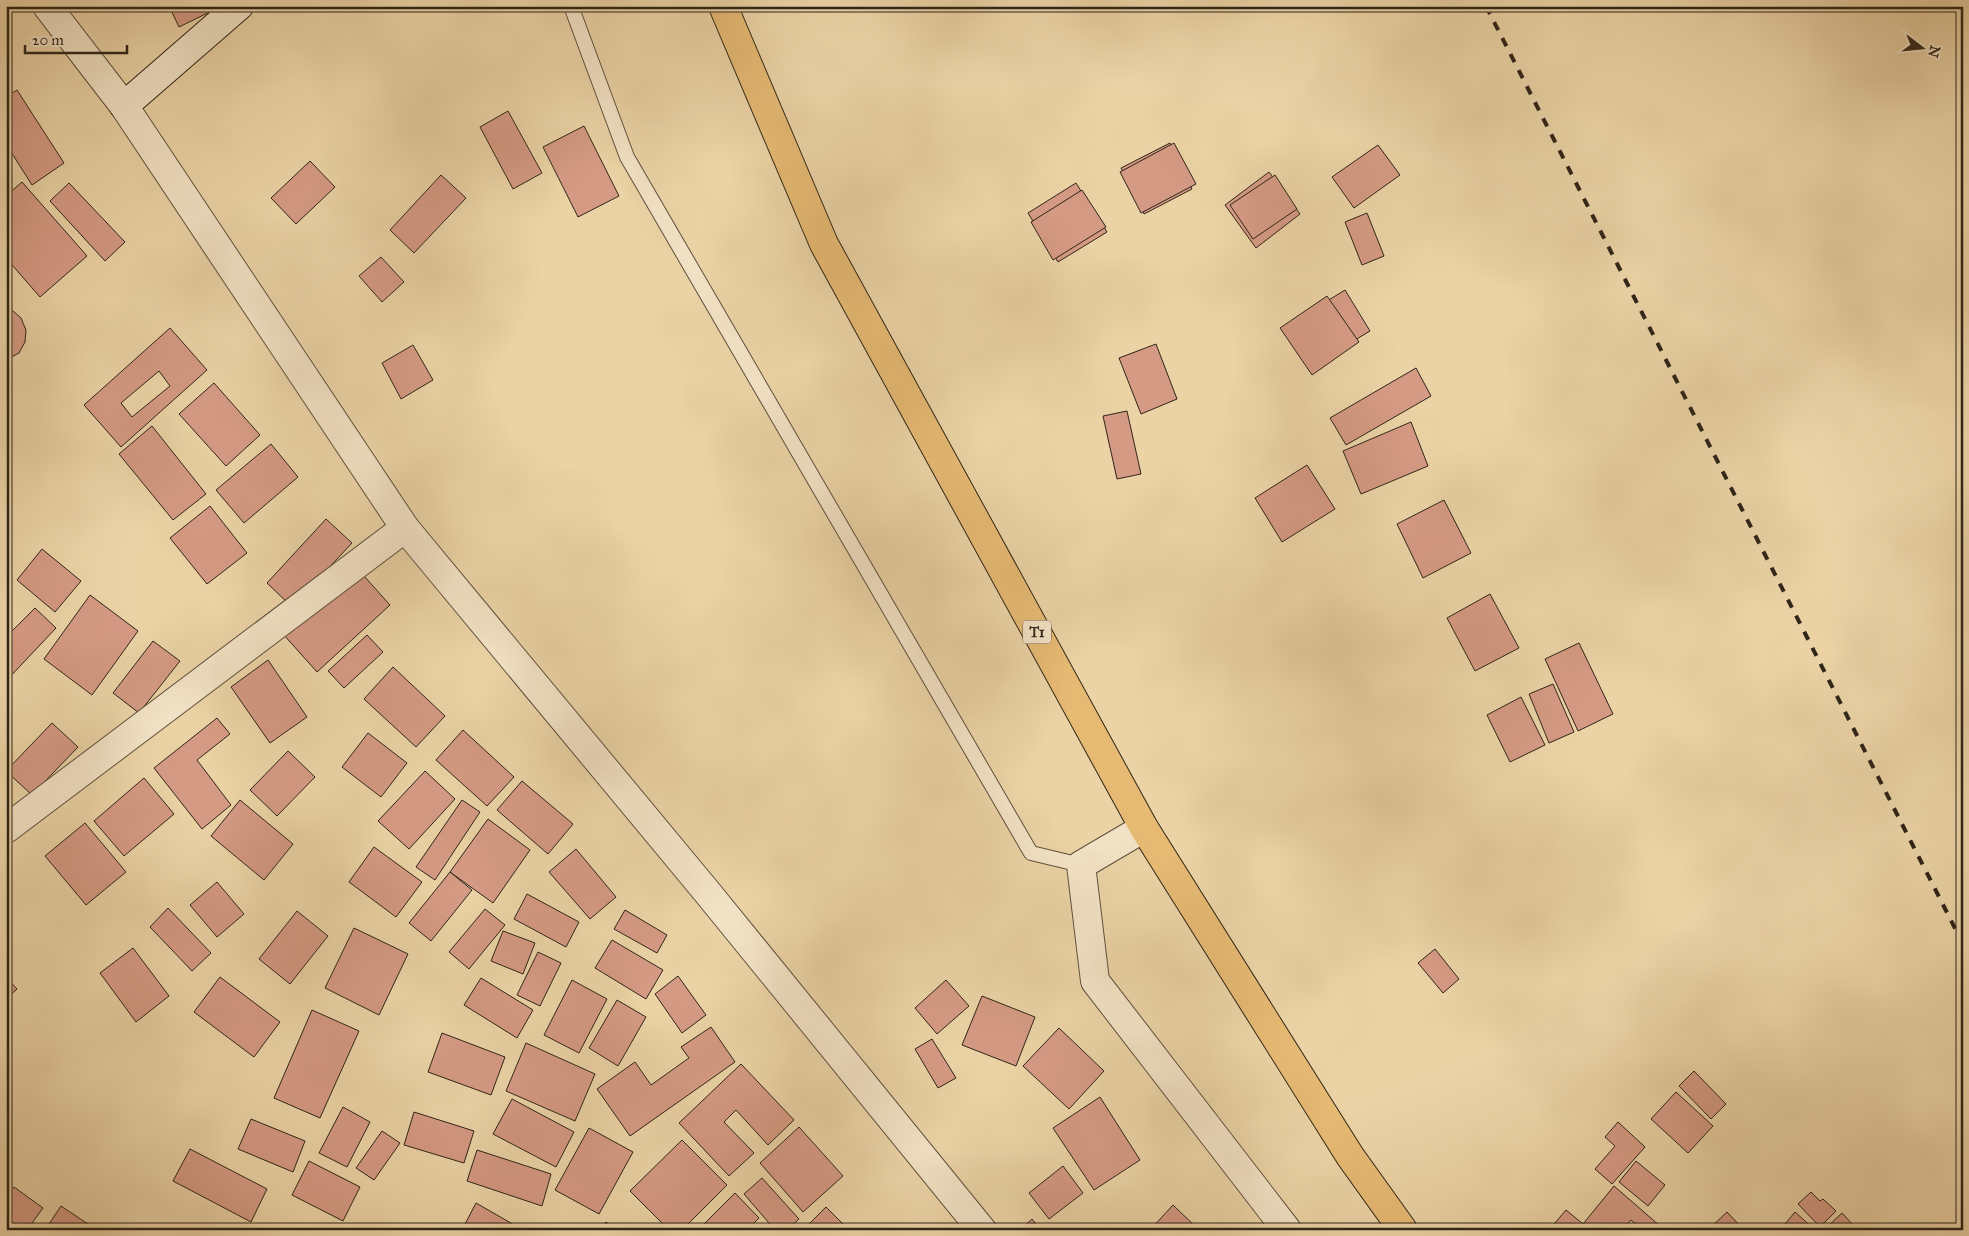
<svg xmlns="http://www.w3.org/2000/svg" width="1969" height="1236" font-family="'IM FELL Great Primer',serif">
  <rect width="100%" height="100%" fill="#ebd3a6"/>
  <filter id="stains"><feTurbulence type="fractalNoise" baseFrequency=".004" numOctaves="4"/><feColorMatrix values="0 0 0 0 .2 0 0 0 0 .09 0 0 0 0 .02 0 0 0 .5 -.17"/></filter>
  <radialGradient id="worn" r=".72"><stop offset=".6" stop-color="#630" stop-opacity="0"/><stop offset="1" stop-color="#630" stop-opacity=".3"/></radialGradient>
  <g fill="#d59a84" stroke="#2f2518" fill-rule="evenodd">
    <path d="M 169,6 L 222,6 L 179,27 Z"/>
    <path d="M 17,90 L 64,163 L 32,185 L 6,144 L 6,97 Z"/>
    <path d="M 508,111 L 542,173 L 513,189 L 480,127 Z"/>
    <path d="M 584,126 L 619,196 L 578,217 L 543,147 Z"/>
    <path d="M 1170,143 L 1192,189 L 1144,214 L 1121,168 Z"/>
    <path d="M 1174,143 L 1196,184 L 1141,213 L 1120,172 Z"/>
    <path d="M 1378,145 L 1400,175 L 1354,208 L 1332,177 Z"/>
    <path d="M 310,161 L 335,187 L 296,224 L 271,198 Z"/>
    <path d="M 1269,172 L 1300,214 L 1256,248 L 1225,205 Z"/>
    <path d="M 441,175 L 466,198 L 414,253 L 390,230 Z"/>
    <path d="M 1275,175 L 1297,209 L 1253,239 L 1230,205 Z"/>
    <path d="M 22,182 L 87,256 L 40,297 L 6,258 L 6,196 Z"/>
    <path d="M 69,183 L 125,242 L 105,261 L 50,201 Z"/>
    <path d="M 1076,183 L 1107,232 L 1058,262 L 1028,213 Z"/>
    <path d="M 1082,190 L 1106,227 L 1053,260 L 1031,222 Z"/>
    <path d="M 1367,213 L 1384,256 L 1362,265 L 1345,222 Z"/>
    <path d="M 381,257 L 404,282 L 382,302 L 359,276 Z"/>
    <path d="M 1345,290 L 1370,331 L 1317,363 L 1293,322 Z"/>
    <path d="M 1327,296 L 1359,342 L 1312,375 L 1280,328 Z"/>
    <path d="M 6,308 L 13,311 L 21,318 L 26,330 L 25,342 L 19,353 L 6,360 Z"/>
    <path d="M 170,328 L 207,370 L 121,447 L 84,405 ZM 159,371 L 170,386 L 132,417 L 121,403 Z"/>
    <path d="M 1156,344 L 1177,399 L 1141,414 L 1119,358 Z"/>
    <path d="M 413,345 L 433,380 L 401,399 L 382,363 Z"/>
    <path d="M 1416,368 L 1431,396 L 1346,445 L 1330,418 Z"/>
    <path d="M 214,383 L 260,435 L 226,466 L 179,414 Z"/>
    <path d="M 1127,411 L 1141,474 L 1117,479 L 1103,416 Z"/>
    <path d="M 1411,422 L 1428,466 L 1361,494 L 1343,451 Z"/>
    <path d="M 152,426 L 206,494 L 173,520 L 119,454 Z"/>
    <path d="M 271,444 L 298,477 L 244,523 L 216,490 Z"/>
    <path d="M 1307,465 L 1335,509 L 1282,542 L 1255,498 Z"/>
    <path d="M 1444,500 L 1471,553 L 1423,578 L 1397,524 Z"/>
    <path d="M 210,506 L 247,553 L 207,584 L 170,538 Z"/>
    <path d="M 326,519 L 352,543 L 292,607 L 267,583 Z"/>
    <path d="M 42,549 L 81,581 L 55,612 L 17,580 Z"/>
    <path d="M 356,567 L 390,605 L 317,672 L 283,634 Z"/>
    <path d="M 1490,594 L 1519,648 L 1475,671 L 1447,618 Z"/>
    <path d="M 90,595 L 138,631 L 92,695 L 44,659 Z"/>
    <path d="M 35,608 L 56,628 L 6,681 L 6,637 Z"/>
    <path d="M 367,635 L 383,652 L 344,688 L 328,671 Z"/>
    <path d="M 153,641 L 180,661 L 139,713 L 113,693 Z"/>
    <path d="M 1579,643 L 1613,714 L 1578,731 L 1545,659 Z"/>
    <path d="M 268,660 L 307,717 L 270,743 L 231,687 Z"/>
    <path d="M 393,667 L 445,716 L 416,747 L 364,699 Z"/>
    <path d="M 1553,684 L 1574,732 L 1549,743 L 1529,694 Z"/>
    <path d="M 1521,697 L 1545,745 L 1510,762 L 1487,715 Z"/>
    <path d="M 217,718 L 230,734 L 197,760 L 231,805 L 202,829 L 154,768 Z"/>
    <path d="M 52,723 L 78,747 L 32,795 L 6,771 Z"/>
    <path d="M 463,730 L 514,777 L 487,806 L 436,760 Z"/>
    <path d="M 368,733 L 407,763 L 381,797 L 342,767 Z"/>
    <path d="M 288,751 L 315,777 L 277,816 L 250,790 Z"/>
    <path d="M 425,771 L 455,799 L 409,849 L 378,821 Z"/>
    <path d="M 144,778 L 174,814 L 124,856 L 94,821 Z"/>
    <path d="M 522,781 L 573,824 L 548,854 L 497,810 Z"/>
    <path d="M 240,800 L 293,844 L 264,880 L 211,836 Z"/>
    <path d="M 462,800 L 480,812 L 435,880 L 416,867 Z"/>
    <path d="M 488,819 L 530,850 L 493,903 L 450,872 Z"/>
    <path d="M 85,823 L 126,872 L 86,905 L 45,856 Z"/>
    <path d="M 374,847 L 422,882 L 396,917 L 349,882 Z"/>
    <path d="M 576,849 L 616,897 L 590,919 L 549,872 Z"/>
    <path d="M 450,872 L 472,890 L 431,941 L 409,923 Z"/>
    <path d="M 217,882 L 244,914 L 217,937 L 190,905 Z"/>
    <path d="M 527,894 L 579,922 L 566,947 L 514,919 Z"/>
    <path d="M 168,908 L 211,953 L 192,971 L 150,927 Z"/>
    <path d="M 485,909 L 505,925 L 469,969 L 449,952 Z"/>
    <path d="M 625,910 L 667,935 L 657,953 L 614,929 Z"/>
    <path d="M 297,911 L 328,936 L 290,984 L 259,959 Z"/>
    <path d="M 354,928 L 408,954 L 379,1015 L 325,988 Z"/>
    <path d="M 503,931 L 535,943 L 523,974 L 491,961 Z"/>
    <path d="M 612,940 L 663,970 L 646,999 L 595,968 Z"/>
    <path d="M 133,948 L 169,996 L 136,1022 L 100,973 Z"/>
    <path d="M 1435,949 L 1459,979 L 1443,993 L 1418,963 Z"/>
    <path d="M 538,952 L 561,963 L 540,1006 L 517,995 Z"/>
    <path d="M 678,976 L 706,1015 L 682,1033 L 655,994 Z"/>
    <path d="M 6,977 L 17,989 L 6,999 Z"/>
    <path d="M 220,977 L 280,1022 L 254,1057 L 194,1012 Z"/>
    <path d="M 481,978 L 533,1010 L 517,1038 L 464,1005 Z"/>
    <path d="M 572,980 L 607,999 L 579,1053 L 544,1035 Z"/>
    <path d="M 946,980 L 969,1006 L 937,1034 L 915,1008 Z"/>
    <path d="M 982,996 L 1035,1017 L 1016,1066 L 962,1045 Z"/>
    <path d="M 617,1000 L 646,1017 L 618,1066 L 589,1048 Z"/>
    <path d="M 312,1010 L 359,1031 L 320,1118 L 274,1098 Z"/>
    <path d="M 711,1027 L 735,1062 L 630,1136 L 597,1089 L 635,1062 L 651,1085 L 689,1058 L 681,1047 Z"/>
    <path d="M 1059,1028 L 1104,1071 L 1069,1109 L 1023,1066 Z"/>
    <path d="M 442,1033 L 505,1057 L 491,1095 L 428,1072 Z"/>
    <path d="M 932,1039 L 956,1078 L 938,1088 L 915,1049 Z"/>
    <path d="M 526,1043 L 595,1074 L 575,1121 L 506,1091 Z"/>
    <path d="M 741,1064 L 794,1120 L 768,1145 L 736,1110 L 724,1122 L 754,1153 L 729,1176 L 679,1123 Z"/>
    <path d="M 1694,1071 L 1726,1104 L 1711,1119 L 1679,1086 Z"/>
    <path d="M 1676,1092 L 1713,1126 L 1688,1153 L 1651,1119 Z"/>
    <path d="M 1100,1097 L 1140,1160 L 1094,1190 L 1053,1128 Z"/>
    <path d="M 512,1099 L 574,1132 L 556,1167 L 493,1134 Z"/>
    <path d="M 343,1107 L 370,1122 L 347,1167 L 319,1153 Z"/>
    <path d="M 414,1112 L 474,1131 L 464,1163 L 404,1145 Z"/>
    <path d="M 251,1119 L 305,1141 L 293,1172 L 238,1149 Z"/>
    <path d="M 1618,1122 L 1645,1147 L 1612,1184 L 1595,1169 L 1615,1146 L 1605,1137 Z"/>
    <path d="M 799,1127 L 843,1176 L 803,1212 L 760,1163 Z"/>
    <path d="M 589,1128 L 633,1152 L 599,1214 L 555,1190 Z"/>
    <path d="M 382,1131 L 400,1143 L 374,1180 L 356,1168 Z"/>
    <path d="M 682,1140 L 727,1185 L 682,1230 L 669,1230 L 630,1191 Z"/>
    <path d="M 190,1149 L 267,1189 L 251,1222 L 173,1181 Z"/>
    <path d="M 477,1150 L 551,1174 L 542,1206 L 467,1181 Z"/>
    <path d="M 309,1161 L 360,1187 L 343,1221 L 292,1195 Z"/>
    <path d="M 1636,1161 L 1665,1185 L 1648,1206 L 1619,1182 Z"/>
    <path d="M 1063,1166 L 1083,1193 L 1049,1219 L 1029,1193 Z"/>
    <path d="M 762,1178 L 799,1219 L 787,1230 L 775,1230 L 744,1194 Z"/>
    <path d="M 1614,1186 L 1660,1226 L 1656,1230 L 1642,1230 L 1631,1220 L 1623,1230 L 1549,1230 L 1566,1210 L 1583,1224 Z"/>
    <path d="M 14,1187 L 43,1208 L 27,1230 L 18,1230 L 6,1221 L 6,1197 Z"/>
    <path d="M 1811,1192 L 1820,1201 L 1823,1199 L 1836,1211 L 1820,1227 L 1798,1204 Z"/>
    <path d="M 735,1193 L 759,1218 L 747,1230 L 698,1230 Z"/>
    <path d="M 476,1203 L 523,1230 L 472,1230 L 464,1226 Z"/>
    <path d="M 1173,1205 L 1199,1230 L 1150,1230 Z"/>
    <path d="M 61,1206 L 97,1230 L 45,1230 Z"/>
    <path d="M 826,1207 L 849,1230 L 814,1230 L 809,1224 Z"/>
    <path d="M 1727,1212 L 1744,1230 L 1708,1230 Z"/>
    <path d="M 1795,1212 L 1815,1230 L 1780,1230 Z"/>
    <path d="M 1842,1213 L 1854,1226 L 1851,1230 L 1824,1230 Z"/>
    <path d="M 1032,1219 L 1041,1230 L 1020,1230 Z"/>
    <path d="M 606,1222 L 616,1230 L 600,1230 Z"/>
  </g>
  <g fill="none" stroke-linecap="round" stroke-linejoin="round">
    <defs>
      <path id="lane" d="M 571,6 L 627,157 L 1031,853 L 1081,865"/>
      <g id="street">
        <path d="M 47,6 L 124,106 L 405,528 L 707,892 L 982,1230"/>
        <path d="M 1144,828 L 1081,865 L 1095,981 L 1287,1230"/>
        <path d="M 6,829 L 405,528"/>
      </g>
      <path id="secondary" d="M 124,106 L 239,6"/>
      <path id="highway" d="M 723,6 L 824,244 L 1144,828 L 1350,1156 L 1403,1230"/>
    </defs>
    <use href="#lane" stroke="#5e503c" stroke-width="16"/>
    <use href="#street" stroke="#5e503c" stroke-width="30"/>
    <use href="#secondary" stroke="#2f2518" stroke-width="30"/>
    <use href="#highway" stroke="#2f2518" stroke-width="30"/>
    <use href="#lane" stroke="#f2e2c5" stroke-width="14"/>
    <use href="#street" stroke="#f2e2c5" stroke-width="28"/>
    <use href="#secondary" stroke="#f2e2c5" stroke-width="28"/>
    <use href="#highway" stroke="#e6ba73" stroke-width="28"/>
    <path stroke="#2f2518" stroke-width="4" stroke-dasharray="9 9" stroke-linecap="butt" d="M 1486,6 L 1963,944"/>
  </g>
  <g text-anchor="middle" stroke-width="4.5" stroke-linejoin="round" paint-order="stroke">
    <rect fill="#f2e2c5" stroke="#6a5e4c" stroke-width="1" x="1023" y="620.5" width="28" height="23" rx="4"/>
    <g font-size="14" font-weight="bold" fill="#2f2518">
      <text x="1037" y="637">T1</text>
    </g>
  </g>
  <rect width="1969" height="1236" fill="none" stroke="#ebd3a6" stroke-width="25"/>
  <rect x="8" y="8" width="1954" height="1221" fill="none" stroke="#2f2518" stroke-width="2.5"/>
  <rect x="12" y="12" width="1944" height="1211" fill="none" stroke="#2f2518"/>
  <g transform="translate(1922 48) rotate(106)" stroke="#f2e2c5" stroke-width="4" paint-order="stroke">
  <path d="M0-4L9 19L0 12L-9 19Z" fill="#2f2518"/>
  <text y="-8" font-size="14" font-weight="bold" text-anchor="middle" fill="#2f2518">N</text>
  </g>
  <path d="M25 45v8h102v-8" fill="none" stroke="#2f2518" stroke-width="2.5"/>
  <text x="32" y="45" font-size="15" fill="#2f2518" stroke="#f2e2c5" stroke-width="4" paint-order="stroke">20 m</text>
  <rect width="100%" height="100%" filter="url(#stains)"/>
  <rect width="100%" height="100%" fill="url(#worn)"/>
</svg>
